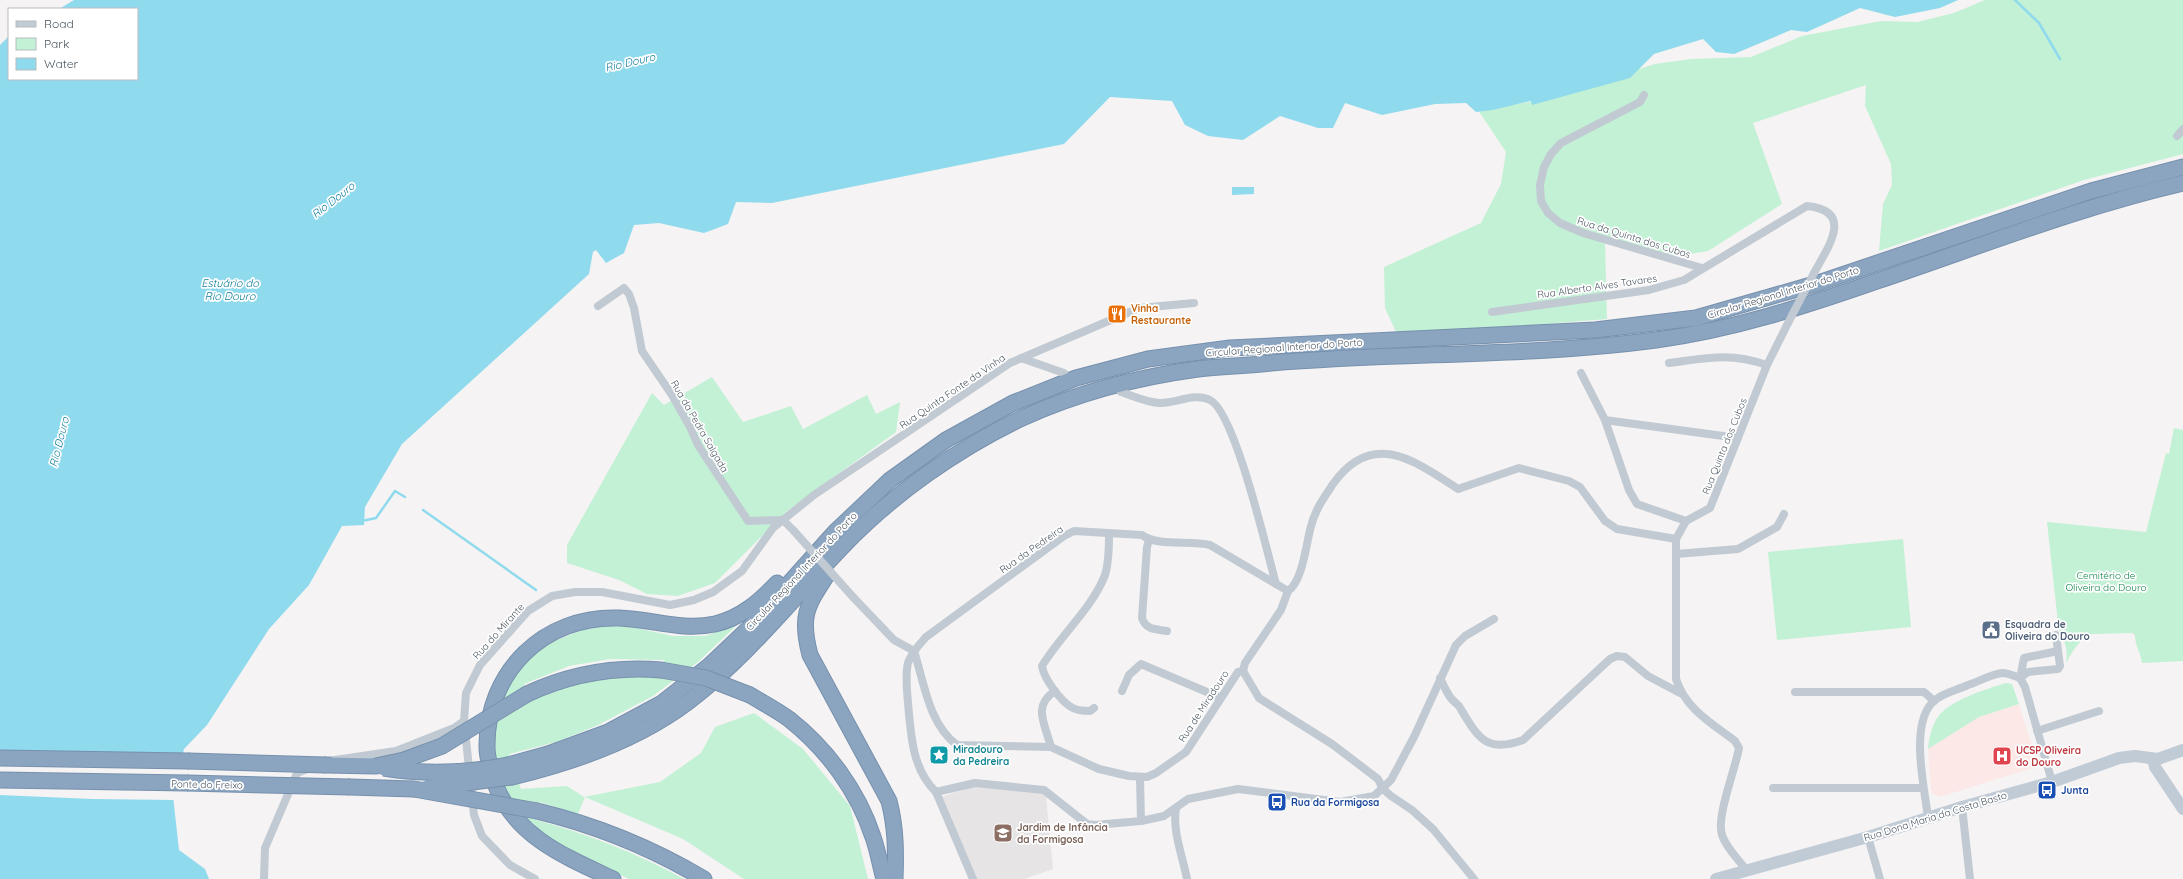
<svg xmlns="http://www.w3.org/2000/svg" width="2183" height="879" font-family="Quicksand,sans-serif">
  <rect width="100%" height="100%" fill="#f5f3f3"/>
  <path fill="#e6e4e5" d="M 972,787 L 1043,792 L 1046,796 L 1053,869 L 1024,879 L 977,879 L 941,797 Z"/>
  <path fill="#fce8e6" d="M 2019,704 L 2038,766 L 1940,797 L 1933,794 L 1931,790 L 1928,749 L 1979,717 Z"/>
  <g fill="#c3f1d5" fill-rule="evenodd">
    <path d="M 1985,0 L 2183,0 L 2183,154 L 2084,180 L 1879,251 L 1883,204 L 1892,185 L 1891,164 L 1865,106 L 1866,85 L 1753,123 L 1782,204 L 1708,251 L 1672,257 L 1605,242 L 1607,319 L 1496,328 L 1396,332 L 1385,308 L 1384,267 L 1481,223 L 1501,184 L 1506,152 L 1478,110 L 1530,102 L 1655,64 L 1691,59 L 1751,57 L 1802,36 L 1881,21 L 1917,22 L 1954,13 Z"/>
    <path d="M 712,377 L 743,422 L 791,406 L 803,429 L 867,395 L 876,414 L 900,402 L 896,432 L 787,511 L 715,583 L 678,596 L 647,594 L 619,580 L 567,563 L 567,545 L 652,393 L 664,405 Z"/>
    <path d="M 2174,428 L 2183,430 L 2183,661 L 2142,663 C 2141,652 2135,647 2135,635 L 2132,633 L 2092,634 C 2078,640 2073,651 2066,663 C 2068,651 2066,643 2059,632 L 2047,522 L 2146,532 L 2166,453 L 2169,454 Z"/>
    <path d="M 1903,539 L 1911,627 L 1777,640 L 1768,552 Z"/>
    <path d="M 738,624 L 698,662 L 653,696 L 598,725 L 556,742 L 509,754 L 521,789 L 567,786 L 584,797 L 660,782 L 701,753 L 715,727 L 754,713 L 803,749 L 850,806 L 868,879 L 744,879 L 683,839 L 585,797 L 578,814 L 539,802 L 536,820 C 588,834 636,853 684,879 L 629,879 L 553,842 L 528,824 L 503,792 L 493,755 L 493,735 L 502,694 L 520,669 L 540,647 L 584,629 L 609,626 L 631,627 L 673,636 L 705,636 ZM 610,659 L 665,660 L 647,676 L 626,675 L 563,686 L 532,700 L 524,684 L 569,666 Z"/>
    <path d="M 2006,683 L 2012,684 L 2019,704 L 1979,717 L 1928,749 C 1929,739 1931,729 1936,720 C 1946,701 1986,689 2006,683 Z"/>
  </g>
  <g fill="#90daee" fill-rule="evenodd">
    <path d="M 74,0 L 1958,0 L 1940,8 L 1895,17 L 1860,8 L 1807,32 L 1791,30 L 1734,54 L 1716,52 L 1703,39 L 1654,54 L 1630,78 L 1532,105 L 1531,101 C 1512,105 1495,111 1476,112 L 1466,103 L 1435,104 L 1382,115 L 1345,103 L 1333,128 L 1318,128 L 1280,116 L 1243,140 L 1208,136 L 1185,125 L 1172,101 L 1110,97 L 1064,144 L 772,203 L 736,202 L 728,224 L 704,233 L 659,223 L 634,225 L 624,253 L 606,263 L 596,250 L 593,252 L 589,274 L 402,444 L 365,507 L 364,525 L 342,526 L 309,585 L 269,629 L 207,725 L 184,749 L 173,796 L 179,850 L 205,869 L 209,879 L 0,879 L 0,45 L 9,36 L 9,79 L 137,79 L 137,9 L 59,9 ZM 90,758 L 101,758 L 100,795 L 92,799 L 89,795 Z"/>
    <path d="M 1232,187 L 1254,187 L 1254,194 L 1232,195 Z"/>
  </g>
  <path fill="#f5f3f3" fill-rule="evenodd" d="M 0,751 L 184,756 L 175,800 L 92,799 L 0,795 ZM 92,758 L 99,758 L 98,794 L 96,797 L 91,795 Z"/>
  <g fill="none" stroke-linecap="round" stroke-linejoin="round">
    <g stroke="#90daee" stroke-width="2.5">
      <path d="M 2015,0 L 2039,23 L 2060,59"/>
      <path d="M 423,510 L 536,590"/>
      <path d="M 362,521 L 376,518 L 395,491 L 405,497"/>
    </g>
    <defs>
      <g id="highway">
        <path d="M 827,575 C 806,607 800,617 810,655 L 889,801 C 896,828 896,852 895,879"/>
        <path d="M 527,694 C 570,674 614,666 661,670"/>
        <path d="M 750,695 C 763,703 777,710 789,719 C 827,749 858,791 873,837 C 878,851 880,865 884,879"/>
        <path d="M 0,758 L 188,761"/>
        <path d="M 326,765 L 376,766"/>
        <path d="M 508,765 L 548,754 L 608,732 L 662,703 L 709,666 L 748,629 L 835,532 L 890,480 L 946,440 L 1013,403 L 1076,378 L 1148,359 L 1230,348 L 1595,330 L 1696,318 L 1818,283 L 2091,191 L 2183,167"/>
        <path d="M 512,777 C 571,763 639,739 688,702 C 747,657 792,599 843,546 C 893,494 957,449 1022,418 C 1077,393 1138,377 1198,369 C 1222,366 1247,366 1271,363 C 1399,352 1528,357 1656,340 C 1732,330 1805,306 1877,281 C 1978,247 2079,207 2183,183"/>
        <path d="M 0,780 L 187,783"/>
        <path d="M 350,787 L 414,789"/>
        <path d="M 537,811 C 595,825 652,848 704,879"/>
        <path d="M 613,879 C 566,857 516,837 496,786 C 492,774 487,760 487,747 C 486,672 544,615 619,618 C 652,619 682,631 715,624 C 741,618 760,601 777,583"/>
      </g>
    </defs>
    <use href="#highway" stroke="#7690ad" stroke-width="17"/>
    <g stroke="#c1cad2" stroke-width="8">
      <path d="M 1644,95 L 1640,102 L 1561,143 L 1551,154 L 1544,167 L 1540,185 L 1541,201 L 1548,213 L 1560,223 L 1583,233 L 1702,268"/>
      <path d="M 2177,136 L 2183,129"/>
      <path d="M 598,306 L 624,288 L 629,294 L 634,308 L 642,351 L 672,395 L 690,427 L 698,445 L 748,521 L 783,520"/>
      <path d="M 1492,312 L 1649,290 L 1684,280 L 1807,206 C 1855,211 1828,247 1814,273"/>
      <path d="M 1021,358 L 1064,373"/>
      <path d="M 1669,363 C 1707,358 1729,352 1767,365"/>
      <path d="M 1581,373 L 1605,420 L 1629,490 L 1637,504 L 1686,521"/>
      <path d="M 1121,392 C 1133,396 1146,402 1159,403 C 1176,404 1193,392 1210,400 C 1235,412 1267,552 1276,584"/>
      <path d="M 1605,420 L 1738,438"/>
      <path d="M 783,520 L 794,531"/>
      <path d="M 1149,540 L 1147,547 L 1142,618 C 1146,630 1155,629 1167,631"/>
      <path d="M 1676,554 L 1738,549 L 1777,527 L 1784,514"/>
      <path d="M 1288,591 C 1302,582 1306,546 1310,530 C 1314,511 1323,499 1333,484 C 1372,429 1414,460 1458,489 L 1519,468 L 1569,481 L 1580,487 L 1605,521 L 1617,529 L 1676,539"/>
      <path d="M 853,597 L 894,640 L 914,651"/>
      <path d="M 914,651 C 924,682 929,725 957,745 L 1051,747 L 1099,769 L 1129,776 L 1147,777 L 1156,773 L 1186,752 L 1238,672 L 1243,671"/>
      <path d="M 1243,671 L 1259,698 L 1332,744 L 1378,779 L 1383,789 L 1391,796 L 1412,810 L 1433,829 L 1474,879"/>
      <path d="M 1243,671 L 1245,663 L 1281,610 L 1288,591"/>
      <path d="M 1440,678 C 1443,684 1446,691 1450,697 C 1453,701 1456,703 1459,706 C 1477,736 1485,754 1523,740 L 1610,659 L 1617,656 L 1625,657 L 1648,676 L 1680,693"/>
      <path d="M 2020,678 L 2025,687 L 2052,782"/>
      <path d="M 2020,678 L 2028,672 L 2058,669 L 2060,666 L 2056,635"/>
      <path d="M 2020,678 L 2024,658 L 2058,651"/>
      <path d="M 1122,691 L 1129,675 L 1141,664 L 1221,698"/>
      <path d="M 1795,692 L 1924,692 L 1934,701"/>
      <path d="M 1094,708 L 1090,711 C 1084,711 1077,711 1071,707 C 1060,700 1044,679 1042,666 C 1060,636 1093,607 1105,575 C 1109,562 1109,548 1109,535"/>
      <path d="M 2037,731 L 2099,711"/>
      <path d="M 1051,747 C 1045,724 1032,706 1055,691"/>
      <path d="M 335,760 L 396,751 L 454,728 L 464,721"/>
      <path d="M 1140,778 L 1141,821"/>
      <path d="M 1773,788 L 1923,788"/>
      <path d="M 936,792 L 975,783 L 1044,790 L 1087,824 L 1095,825 L 1141,821 L 1164,816 L 1188,799 L 1238,789 L 1340,802 L 1374,796 L 1391,780 L 1414,737 L 1456,645 L 1465,636 L 1494,619"/>
      <path d="M 1962,807 L 1970,879"/>
      <path d="M 1176,809 C 1172,830 1183,858 1187,879"/>
      <path d="M 1928,818 C 1925,789 1908,722 1935,700 C 1944,693 1957,690 1968,685 C 1978,682 1991,674 2002,673 C 2008,673 2015,676 2020,678"/>
      <path d="M 1868,837 L 1880,879"/>
      <path d="M 1747,871 C 1739,860 1726,848 1722,835 C 1716,817 1735,770 1739,748 L 1735,741 C 1711,723 1685,708 1676,679 L 1676,539 L 1686,521 L 1710,508 L 1767,365 L 1788,323"/>
      <path d="M 264,879 L 265,848 L 297,773 L 310,768"/>
      <path d="M 535,879 L 510,865 L 482,836 L 474,815 L 464,721 L 466,693 L 480,665 L 528,611 L 552,596 L 575,592 L 602,592 L 670,605 L 694,600 L 713,592 L 742,571 L 773,528 L 814,495 L 1010,363 L 1139,308 L 1194,303"/>
      <path d="M 973,879 L 936,792 C 912,769 911,735 908,703 C 907,690 905,675 908,663 C 911,653 919,645 926,637 L 1064,536 L 1074,531 L 1142,535 C 1158,547 1190,540 1210,545 L 1288,591"/>
    </g>
    <g stroke="#c1cbd6" stroke-width="12">
      <path d="M 2153,759 L 2155,767 L 2183,809"/>
      <path d="M 1716,879 L 1868,837 L 1962,807 L 2052,782 L 2119,758 L 2135,756 L 2158,759 L 2183,750"/>
    </g>
    <use href="#highway" stroke="#8ba5c1" stroke-width="15"/>
    <defs>
      <g id="highway-bridge">
        <path d="M 661,670 L 706,678 L 750,695"/>
        <path d="M 188,761 L 326,765"/>
        <path d="M 376,766 L 404,760 L 442,746 L 527,694"/>
        <path d="M 384,768 C 426,775 467,773 508,765"/>
        <path d="M 187,783 L 350,787"/>
        <path d="M 427,788 L 512,777"/>
        <path d="M 414,789 L 537,811"/>
      </g>
    </defs>
    <use href="#highway-bridge" stroke="#7690ad" stroke-width="17" stroke-linecap="butt"/>
    <g stroke="#c1cad2" stroke-width="8">
      <path d="M 1788,323 L 1814,273"/>
      <path d="M 794,531 L 853,597"/>
    </g>
    <use href="#highway-bridge" stroke="#8ba5c1" stroke-width="15"/>
  </g>
  <defs>
    <symbol id="restaurant-square" viewBox="-11 -11 22 22"><rect x="-9" y="-9" width="18" height="18" rx="4" fill="#e8710a" stroke="#fff"/><path d="M-5-6h1v4h1v-4h1v4h1v-4h1v5L-1.5 .5V6h-2V.5L-5-1ZM5-6V6H3V1.5H1.5Q1.5-4 5-6Z" fill="#fff"/></symbol>
    <symbol id="civic-square" viewBox="-11 -11 22 22"><rect x="-9" y="-9" width="18" height="18" rx="4" fill="#5c6f8a" stroke="#fff"/><path d="M-.6-6.5H3V-4.5H.6V-3L4-1V1h2V6H-6V1h2V-1L-.6-3ZM-1.2 2.5V6h2.4V2.5Z" fill="#fff"/></symbol>
    <symbol id="sight-square" viewBox="-11 -11 22 22"><rect x="-9" y="-9" width="18" height="18" rx="4" fill="#0f9aa8" stroke="#fff"/><path d="M0-6L1.8-2.2L6-1.7L2.9 1.2L3.7 5.4L0 3.3L-3.7 5.4L-2.9 1.2L-6-1.7L-1.8-2.2Z" fill="#fff"/></symbol>
    <symbol id="hospital-square" viewBox="-11 -11 22 22"><rect x="-9" y="-9" width="18" height="18" rx="4" fill="#e0444e" stroke="#fff"/><path d="M-5-5h3v3.5h4V-5h3V5h-3V1.5h-4V5h-3Z" fill="#fff"/></symbol>
    <symbol id="bus-square" viewBox="-11 -11 22 22"><rect x="-9" y="-9" width="18" height="18" rx="4" fill="#1a4fb4" stroke="#fff"/><path d="M-5-6H5V4H4V6H2V4H-2V6H-4V4H-5ZM-3.5-4V0h7V-4ZM-3.5 1.2v1.5H-2V1.2ZM2 1.2v1.5H3.5V1.2Z" fill="#fff"/></symbol>
    <symbol id="school-square" viewBox="-11 -11 22 22"><rect x="-9" y="-9" width="18" height="18" rx="4" fill="#8d6e63" stroke="#fff"/><path d="M0-5L7-2L0 1L-7-2ZM-4 1L0 2.5L4 1V4Q0 6-4 4Z" fill="#fff"/></symbol>
  </defs>
  <g fill-rule="evenodd">
    <use href="#restaurant-square" x="1106" y="303" width="22" height="22"/>
    <use href="#civic-square" x="1980" y="619" width="22" height="22"/>
    <use href="#sight-square" x="928" y="744" width="22" height="22"/>
    <use href="#hospital-square" x="1991" y="745" width="22" height="22"/>
    <use href="#bus-square" x="2036" y="779" width="22" height="22"/>
    <use href="#bus-square" x="1266" y="791" width="22" height="22"/>
    <use href="#school-square" x="992" y="822" width="22" height="22"/>
  </g>
  <g text-anchor="middle" stroke-width="3.5" stroke-linejoin="round" paint-order="stroke">
    <g font-size="10" fill="#4a5661" stroke="#fff">
      <text transform="translate(1634 237) rotate(17)" y="4">Rua da Quinta dos Cubos</text>
      <text transform="translate(1597 286) rotate(-8)" y="4">Rua Alberto Alves Tavares</text>
      <text transform="translate(1783 292) rotate(-17)" y="4">Circular Regional Interior do Porto</text>
      <text transform="translate(1284 347) rotate(-4)" y="4">Circular Regional Interior do Porto</text>
      <text transform="translate(952 391) rotate(-34)" y="4">Rua Quinta Fonte da Vinha</text>
      <text transform="translate(700 426) rotate(60)" y="4">Rua da Pedra Salgada</text>
      <text transform="translate(1724 446) rotate(-68)" y="4">Rua Quinta dos Cubos</text>
      <text transform="translate(1031 549) rotate(-35)" y="4">Rua da Pedreira</text>
      <text transform="translate(801 571) rotate(-47)" y="4">Circular Regional Interior do Porto</text>
      <text transform="translate(498 631) rotate(-48)" y="4">Rua do Mirante</text>
      <text transform="translate(1203 706) rotate(-57)" y="4">Rua de Miradouro</text>
      <text transform="translate(207 784) rotate(1)" y="4">Ponte do Freixo</text>
      <text transform="translate(1935 816) rotate(-17)" y="4">Rua Dona Maria da Costa Basto</text>
    </g>
    <g font-size="10" font-weight="bold" fill="#c56008" stroke="#fff" text-anchor="start">
      <text x="1131" y="312">Vinha<tspan x="1131" dy="12">Restaurante</tspan></text>
    </g>
    <g font-size="10" fill="#17864f" stroke="#fff">
      <text x="2106" y="579">Cemitério de<tspan x="2106" dy="12">Oliveira do Douro</tspan></text>
    </g>
    <g font-size="10" font-weight="bold" fill="#4e5e75" stroke="#fff" text-anchor="start">
      <text x="2005" y="628">Esquadra de<tspan x="2005" dy="12">Oliveira do Douro</tspan></text>
    </g>
    <g font-size="10" font-weight="bold" fill="#0d838f" stroke="#fff" text-anchor="start">
      <text x="953" y="753">Miradouro<tspan x="953" dy="12">da Pedreira</tspan></text>
    </g>
    <g font-size="10" font-weight="bold" fill="#be3a42" stroke="#fff" text-anchor="start">
      <text x="2016" y="754">UCSP Oliveira<tspan x="2016" dy="12">do Douro</tspan></text>
    </g>
    <g font-size="10" font-weight="bold" fill="#164399" stroke="#fff" text-anchor="start">
      <text x="2061" y="794">Junta</text>
      <text x="1291" y="806">Rua da Formigosa</text>
    </g>
    <g font-size="10" font-weight="bold" fill="#785e54" stroke="#fff" text-anchor="start">
      <text x="1017" y="831">Jardim de Infância<tspan x="1017" dy="12">da Formigosa</tspan></text>
    </g>
    <g font-size="11" font-style="italic" fill="#0c7c9b" stroke="#fff">
      <text transform="translate(630 62) rotate(-13)" y="4">Rio Douro</text>
      <text transform="translate(333 200) rotate(-38)" y="4">Rio Douro</text>
      <text x="230" y="287">Estuário do<tspan x="230" dy="13">Rio Douro</tspan></text>
      <text transform="translate(59 442) rotate(-76)" y="4">Rio Douro</text>
    </g>
  </g>
  <rect x="8" y="8" width="130" height="72" fill="#ffffff" stroke="#b7bbc0"/>
  <rect x="16" y="21" width="20" height="6" fill="#c1cbd6" stroke="#b7bbc0"/>
  <text x="44" y="28" font-size="12" fill="#4a5661">Road</text>
  <rect x="16" y="38" width="20" height="12" fill="#c3f1d5" stroke="#b7bbc0"/>
  <text x="44" y="48" font-size="12" fill="#4a5661">Park</text>
  <rect x="16" y="58" width="20" height="12" fill="#90daee" stroke="#b7bbc0"/>
  <text x="44" y="68" font-size="12" fill="#4a5661">Water</text>
</svg>
